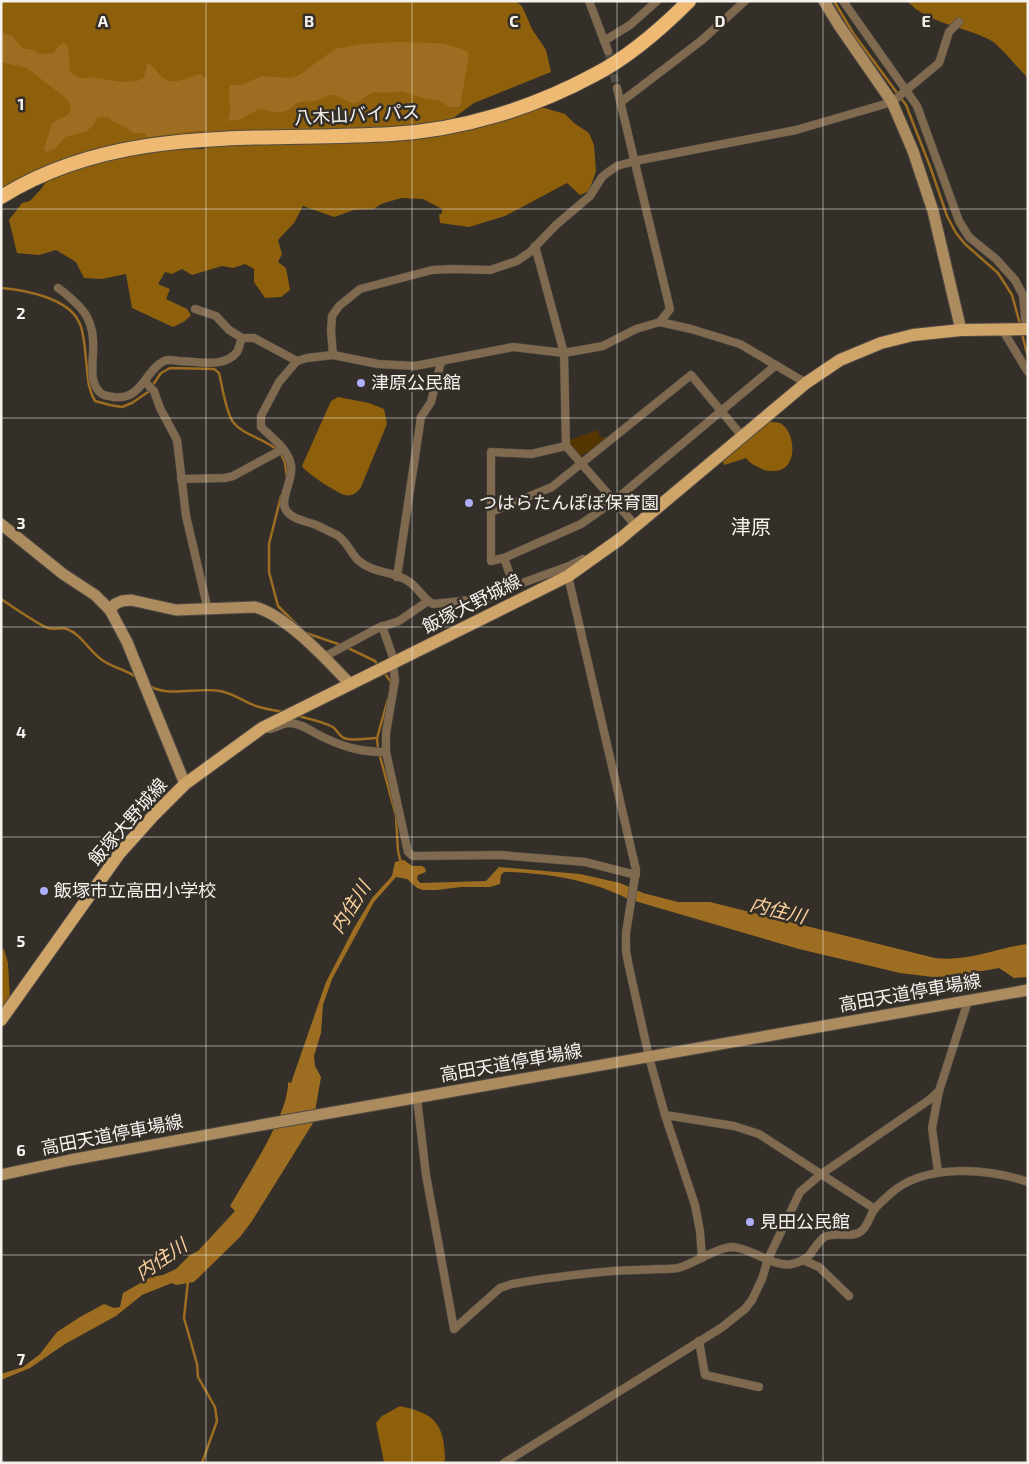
<svg xmlns="http://www.w3.org/2000/svg" width="1029" height="1464" font-family="'Exo 2','Noto Sans JP',sans-serif">
  <rect width="100%" height="100%" fill="#342f28"/>
  <path fill="#553600" d="M 598,430 L 600,437 L 609,437 L 588,453 L 586,452 L 580,457 L 567,441 Z"/>
  <g fill="#8f600c">
    <path d="M 1,1 L 515,1 L 522,6 L 532,29 L 546,50 L 551,72 L 474,103 L 448,122 L 382,130 L 189,136 L 137,140 L 94,149 L 50,165 L 12,182 L 1,190 Z"/>
    <path d="M 907,1 L 1028,1 L 1028,78 C 1019,70 999,44 990,40 C 964,26 928,24 907,1 Z"/>
    <path d="M 541,107 L 565,114 L 574,123 L 589,133 L 594,145 L 596,171 L 589,191 L 580,195 L 567,183 L 505,216 L 469,227 L 440,223 L 439,215 L 442,213 L 442,209 L 423,199 L 401,198 L 381,204 L 374,209 L 354,210 L 334,217 L 303,206 L 294,223 L 278,240 L 282,254 L 278,262 L 286,268 L 290,290 L 281,297 L 265,298 L 254,282 L 254,269 L 245,264 L 233,268 L 222,266 L 192,275 L 182,269 L 172,274 L 165,272 L 158,284 L 170,289 L 166,299 L 187,309 L 191,315 L 185,321 L 173,327 L 132,308 L 126,274 L 102,279 L 84,278 L 76,262 L 56,250 L 39,255 L 17,253 L 9,220 L 22,203 L 30,201 L 42,188 L 48,178 L 68,170 L 149,150 L 202,149 L 218,145 L 338,142 Z"/>
    <path d="M 338,397 L 369,403 L 384,409 L 387,424 L 361,487 C 358,492 352,497 345,495 C 337,493 306,473 302,466 L 331,401 Z"/>
    <path d="M 768,422 C 772,422 776,422 780,423 C 796,431 799,471 774,471 C 769,471 766,471 762,469 C 756,466 750,464 746,458 L 724,465 L 723,461 Z"/>
    <path d="M 4,949 L 8,963 L 10,1001 L 1,1013 L 1,950 Z"/>
    <path d="M 400,1406 C 435,1414 444,1423 445,1460 L 443,1463 L 384,1462 L 376,1423 L 382,1416 Z"/>
  </g>
  <g fill="#9d6d21">
    <path d="M 1,34 L 11,35 L 22,48 L 34,50 L 40,54 L 53,53 L 61,44 L 65,43 L 68,47 L 70,71 L 74,75 L 82,79 L 90,77 L 123,82 L 137,81 L 144,77 L 147,63 C 154,66 155,69 159,74 C 170,88 186,78 200,74 L 207,80 L 207,130 C 186,131 167,135 147,137 L 144,133 L 133,133 C 124,124 115,124 107,117 L 97,118 L 95,123 L 87,131 L 65,137 L 55,149 L 46,152 L 44,149 L 52,123 L 69,114 L 71,107 L 67,99 L 27,68 L 1,62 Z"/>
    <path d="M 396,42 C 419,43 450,40 469,53 L 460,107 L 449,107 L 439,100 L 422,98 L 403,91 L 384,93 L 373,92 L 356,103 L 351,103 L 335,95 L 330,95 L 316,101 L 298,102 L 290,109 L 280,113 L 259,109 L 239,120 L 228,121 L 230,112 L 229,85 L 241,85 L 262,76 L 290,78 L 298,76 L 335,49 L 362,44 Z"/>
    <path d="M 404,860 L 412,866 L 422,866 L 425,868 L 426,872 L 418,875 L 417,879 L 420,883 L 486,881 L 499,867 L 580,874 L 620,883 L 643,893 L 678,902 L 710,902 L 935,958 C 969,962 995,948 1028,944 L 1028,977 L 1014,978 L 999,968 L 955,976 L 933,977 L 900,973 L 799,949 L 628,899 C 591,880 546,873 504,872 L 501,875 L 500,884 L 490,887 L 461,887 L 437,890 L 423,890 L 417,888 L 407,879 L 396,877 L 374,902 L 332,979 L 323,1005 L 321,1033 L 314,1056 L 315,1066 L 321,1077 L 313,1123 L 252,1221 L 240,1237 L 194,1282 L 176,1285 L 172,1283 L 142,1295 L 116,1316 L 65,1344 L 30,1368 L 1,1380 L 1,1374 L 23,1367 L 40,1354 L 57,1332 L 80,1317 L 104,1304 L 114,1308 L 120,1307 L 123,1293 L 151,1277 L 163,1275 L 176,1269 L 190,1255 L 198,1251 L 235,1211 L 230,1206 C 247,1176 289,1114 288,1082 L 291,1083 L 326,982 L 354,928 L 372,898 L 392,876 L 395,862 Z"/>
  </g>
  <g fill="none" stroke-linecap="round" stroke-linejoin="round">
    <g stroke="#9d6d21" stroke-width="2.5">
      <path d="M 834,1 L 853,33 L 906,105 L 931,169 L 947,216 L 956,233 L 965,244 L 998,273 L 1012,295 L 1020,324"/>
      <path d="M 1,288 C 25,290 68,298 79,322 C 84,331 85,350 86,360 C 88,375 87,388 95,401 L 110,405 L 122,407 L 132,403 L 148,392 L 161,373 L 170,368 L 214,369 L 219,373 C 222,385 226,413 233,422 C 246,439 279,440 285,463 C 286,468 286,473 287,478"/>
      <path d="M 1022,334 L 1028,357"/>
      <path d="M 281,496 L 269,544 L 269,572 L 278,606 L 302,630"/>
      <path d="M 1,599 C 10,605 39,625 48,628 C 54,630 61,627 67,629 C 81,634 90,652 102,660 C 113,668 125,669 136,677"/>
      <path d="M 306,633 L 341,645"/>
      <path d="M 346,647 L 375,661 L 378,665"/>
      <path d="M 383,671 L 391,682 L 390,688"/>
      <path d="M 151,687 C 172,697 197,687 220,691 C 233,693 244,702 256,706 C 264,709 274,710 283,712"/>
      <path d="M 388,699 L 377,738 L 378,749 L 396,816 L 398,851 L 401,863"/>
      <path d="M 298,716 C 310,719 321,721 333,727 C 337,730 339,736 344,738 C 354,742 367,738 377,738"/>
      <path d="M 188,1281 L 184,1318 L 197,1364 L 198,1377 L 215,1407 L 217,1421 L 202,1463"/>
    </g>
    <path stroke="#514c46" stroke-width="8" stroke-dasharray="8 4" stroke-linecap="butt" d="M 608,51 L 617,88"/>
    <defs>
      <g id="street">
        <path d="M 589,1 L 608,51"/>
        <path d="M 843,1 L 917,106 L 959,221 L 969,237 L 996,259 L 1015,280 L 1023,295 L 1026,329"/>
        <path d="M 604,41 L 630,25 L 657,1"/>
        <path d="M 617,88 L 670,309 L 660,322"/>
        <path d="M 621,102 L 702,40 L 745,1"/>
        <path d="M 535,246 L 564,353 L 566,446"/>
        <path d="M 58,288 C 64,292 79,305 83,311 C 89,318 93,331 93,340 C 95,356 86,383 102,394 C 105,396 110,396 113,397 C 142,401 145,370 164,361 C 168,359 174,360 179,361 C 196,361 224,369 237,352 C 239,349 240,342 242,338 L 254,338 L 297,361"/>
        <path d="M 195,309 L 216,316 L 229,330 L 242,338"/>
        <path d="M 1002,329 L 1028,372"/>
        <path d="M 333,355 L 331,331 L 332,316 L 339,306 L 360,289 L 432,270 L 453,269 L 490,270 L 517,261 L 530,252 L 556,225 L 590,196 L 602,177 L 607,173 L 617,166 L 635,161 L 796,130 L 892,102 L 939,63 L 949,32 L 959,22"/>
        <path d="M 145,382 L 154,391 L 160,408 L 177,440 L 186,516 L 208,610"/>
        <path d="M 181,479 L 225,478 L 233,476 L 283,449"/>
        <path d="M 491,512 L 552,487 L 691,375 L 742,436"/>
        <path d="M 504,558 L 581,524 L 614,501 L 776,365"/>
        <path d="M 583,559 L 569,566 L 514,586 L 504,558 L 491,561 L 491,452 L 531,454 L 566,446 L 636,526"/>
        <path d="M 568,576 L 636,870 L 626,933 L 626,951 L 629,967 L 649,1057 L 665,1115 L 695,1205 L 700,1231 L 702,1258"/>
        <path d="M 397,577 L 421,417 L 431,402 L 441,362"/>
        <path d="M 514,586 L 491,598 L 433,604 C 423,599 418,587 408,581 C 393,571 375,574 359,561 C 350,553 348,542 337,535 C 330,532 323,528 316,525 C 307,521 292,520 286,510 C 279,499 294,479 291,465 C 288,449 272,438 261,427 L 261,416 L 279,382 L 297,361 L 307,358 L 333,355 L 378,364 L 415,366 L 513,347 L 564,353 L 603,346 L 636,329 L 660,322 L 691,329 L 740,344 L 806,383"/>
        <path d="M 382,626 L 395,663"/>
        <path d="M 324,657 L 378,628 L 399,621 L 428,601"/>
        <path d="M 393,664 L 395,680 L 386,733 L 386,752 L 408,852 L 413,856 L 500,855 L 585,862 L 636,875"/>
        <path d="M 270,729 C 276,728 282,723 289,723 C 302,723 313,733 325,738 C 346,748 363,752 386,752"/>
        <path d="M 417,1098 L 426,1175 L 454,1329"/>
        <path d="M 665,1115 L 734,1126 L 759,1134 L 875,1209"/>
        <path d="M 938,1172 L 932,1128 L 939,1091"/>
        <path d="M 803,1260 L 819,1267 L 849,1296"/>
        <path d="M 454,1329 L 500,1288 L 512,1284 C 545,1278 580,1274 613,1271 C 629,1270 644,1270 659,1269 C 665,1269 672,1269 678,1268 C 693,1264 716,1248 731,1247 C 750,1247 774,1268 792,1264 C 815,1258 810,1249 823,1238 C 833,1230 850,1239 860,1232 C 868,1227 869,1217 874,1210 C 878,1204 885,1199 890,1194 C 924,1163 987,1168 1028,1182"/>
        <path d="M 699,1341 L 705,1375 L 759,1387"/>
        <path d="M 504,1463 L 721,1328 L 745,1309 L 752,1300 L 762,1279 L 768,1259 L 800,1192 L 820,1175 L 929,1100 L 939,1091 L 968,1001"/>
      </g>
      <g id="secondary">
        <path d="M 824,1 L 838,24 L 892,102 L 913,151 L 933,211 L 961,330"/>
        <path d="M 1,524 L 63,574 L 95,595 L 110,610 L 127,642 L 185,784"/>
        <path d="M 110,610 L 115,604 L 122,601 L 131,600 L 176,610 L 255,607 C 286,615 327,660 350,684"/>
        <path d="M 1,1175 L 70,1160 L 278,1122 L 1028,990"/>
      </g>
      <path id="primary" d="M 1,1020 L 119,854 L 153,816 L 185,784 L 262,728 L 568,576 L 620,539 L 806,383 L 840,360 L 881,343 L 913,335 L 961,330 L 1028,329"/>
      <path id="highway" d="M 1,197 C 120,123 259,142 392,134 C 462,130 533,108 594,75 C 629,57 661,29 689,1"/>
    </defs>
    <use href="#street" stroke="#4f4a44" stroke-width="9"/>
    <use href="#secondary" stroke="#4f4a44" stroke-width="13"/>
    <use href="#primary" stroke="#4f4a44" stroke-width="14"/>
    <use href="#highway" stroke="#4f4a44" stroke-width="16"/>
    <use href="#street" stroke="#7f6a4f" stroke-width="8"/>
    <use href="#secondary" stroke="#ac8b5e" stroke-width="11"/>
    <use href="#primary" stroke="#cfa469" stroke-width="12"/>
    <use href="#highway" stroke="#eeba73" stroke-width="14"/>
  </g>
  <path fill="none" stroke="#f6f2ee" stroke-width="1" stroke-opacity="0.55" d="M 206,1 L 206,1463M 412,1 L 412,1463M 617,1 L 617,1463M 823,1 L 823,1463M 1,209 L 1028,209M 1,418 L 1028,418M 1,627 L 1028,627M 1,837 L 1028,837M 1,1046 L 1028,1046M 1,1255 L 1028,1255"/>
  <g fill="#afaefa" stroke="#342f28" stroke-width="2">
    <circle cx="361" cy="383" r="5"/>
    <circle cx="469" cy="503" r="5"/>
    <circle cx="44" cy="891" r="5"/>
    <circle cx="750" cy="1222" r="5"/>
  </g>
  <g text-anchor="middle" stroke-width="5" stroke-linejoin="round" paint-order="stroke">
    <g font-size="18" fill="#f6f2ee" stroke="#342f28">
      <text transform="translate(357 115) rotate(-3)" y="6">八木山バイパス</text>
      <text transform="translate(472 604) rotate(-27)" y="6">飯塚大野城線</text>
      <text transform="translate(128 822) rotate(-49)" y="6">飯塚大野城線</text>
      <text transform="translate(910 993) rotate(-10)" y="6">高田天道停車場線</text>
      <text transform="translate(511 1063) rotate(-10)" y="6">高田天道停車場線</text>
      <text transform="translate(112 1135) rotate(-11)" y="6">高田天道停車場線</text>
    </g>
    <g font-size="18" fill="#f6f2ee" stroke="#342f28" text-anchor="start">
      <text x="371" y="389">津原公民館</text>
      <text x="479" y="509">つはらたんぽぽ保育園</text>
      <text x="54" y="897">飯塚市立高田小学校</text>
      <text x="760" y="1228">見田公民館</text>
    </g>
    <g font-size="19" font-style="italic" fill="#fad19c" stroke="#342f28">
      <text transform="translate(350 907) rotate(-58)" y="7">内住川</text>
      <text transform="translate(778 910) rotate(14)" y="7">内住川</text>
      <text transform="translate(161 1259) rotate(-34)" y="7">内住川</text>
    </g>
    <g font-size="20" fill="#f6f2ee" stroke="#342f28">
      <text x="751" y="534">津原</text>
    </g>
  </g>
  <g font-size="16" text-anchor="middle" font-weight="bold" fill="#f6f2ee" stroke="#342f28" stroke-width="5" stroke-linejoin="round" paint-order="stroke">
    <text x="103" y="27">A</text>
    <text x="309" y="27">B</text>
    <text x="514" y="27">C</text>
    <text x="720" y="27">D</text>
    <text x="926" y="27">E</text>
    <text x="21" y="110">1</text>
    <text x="21" y="319">2</text>
    <text x="21" y="529">3</text>
    <text x="21" y="738">4</text>
    <text x="21" y="947">5</text>
    <text x="21" y="1156">6</text>
    <text x="21" y="1365">7</text>
  </g>
  <rect width="1029" height="1464" fill="none" stroke="#f6f2ee" stroke-width="5"/>
</svg>
